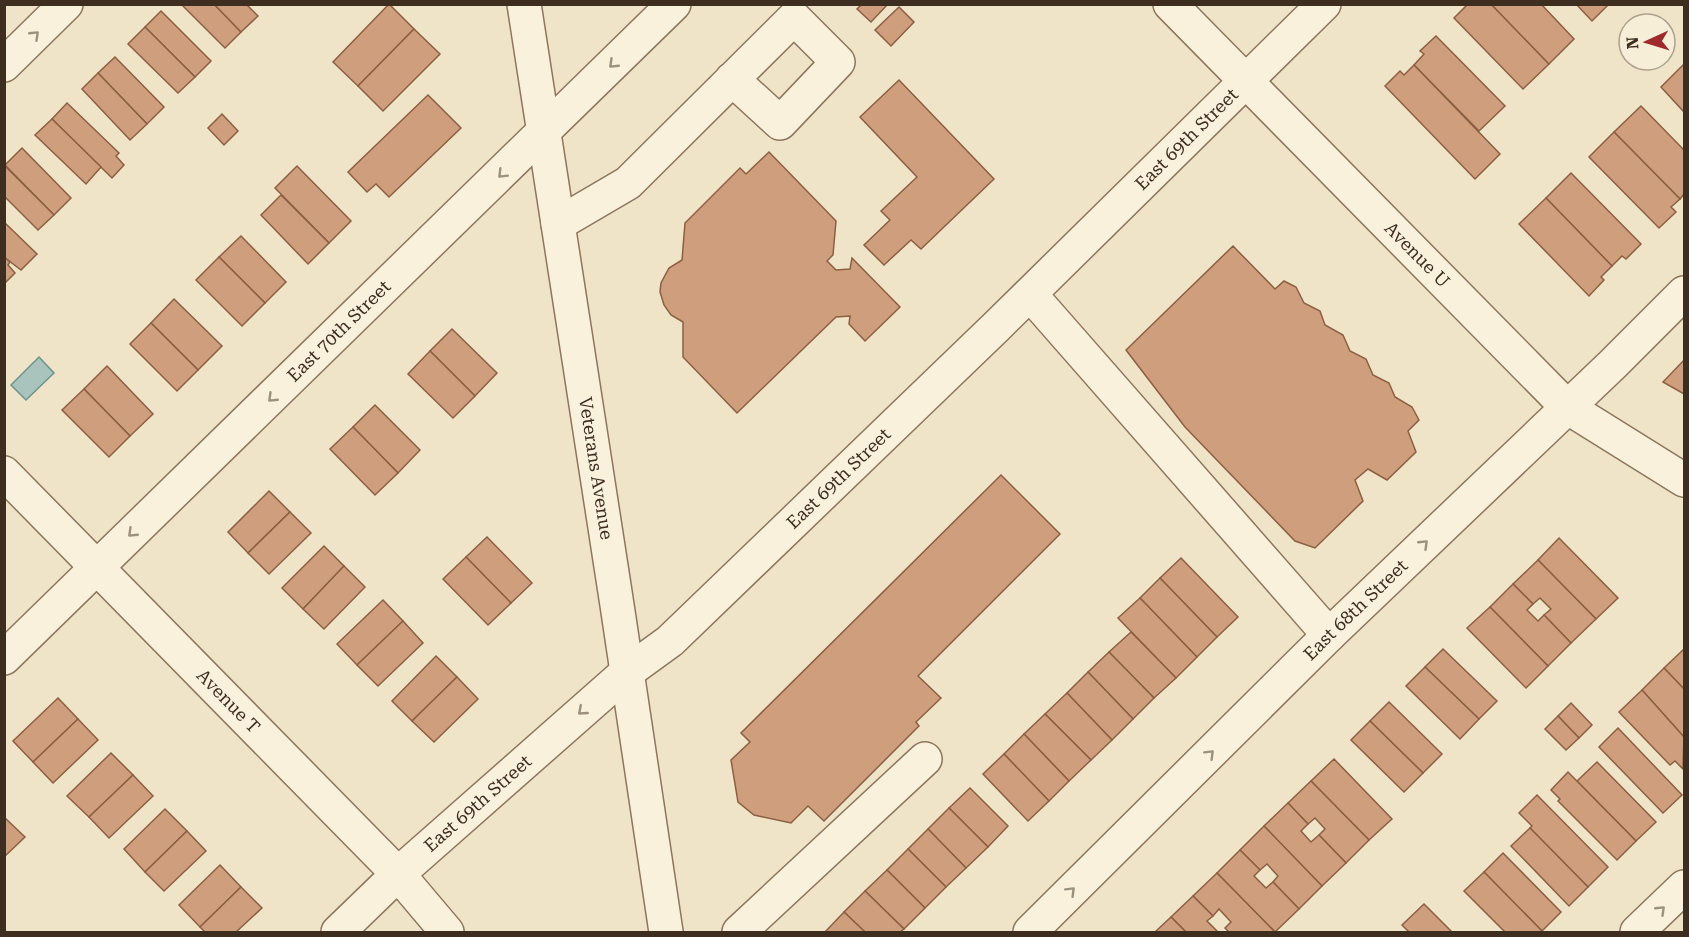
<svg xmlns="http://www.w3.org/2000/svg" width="1689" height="937" font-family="'Roboto Serif',serif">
  <rect width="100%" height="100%" fill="#f0e4c8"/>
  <path fill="#a9c4bc" stroke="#6f938a" stroke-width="1.5" d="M 39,357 L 54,373 L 26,400 L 11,385 Z"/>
  <g fill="#cf9f7d" stroke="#8d5f41" stroke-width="1.5">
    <path d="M 181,4 L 214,4 L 241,32 L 225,48 Z"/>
    <path d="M 214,4 L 246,4 L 258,16 L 241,32 Z"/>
    <path d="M 389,4 L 414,29 L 358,86 L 333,62 Z"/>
    <path d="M 862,4 L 888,4 L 871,22 L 857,9 Z"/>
    <path d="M 1468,4 L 1491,4 L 1549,64 L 1523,89 L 1454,18 Z"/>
    <path d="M 1491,4 L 1541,4 L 1574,39 L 1549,64 Z"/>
    <path d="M 1576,4 L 1609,4 L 1592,21 Z"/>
    <path d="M 899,7 L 914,22 L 891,46 L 875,30 Z"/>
    <path d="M 161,11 L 211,61 L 195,77 L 145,27 Z"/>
    <path d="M 145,27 L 195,77 L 178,93 L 128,44 Z"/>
    <path d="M 414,29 L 440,54 L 383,111 L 358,86 Z"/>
    <path d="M 1436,36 L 1505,106 L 1479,131 L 1414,65 L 1424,54 L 1420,51 Z"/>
    <path d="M 115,57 L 164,107 L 147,124 L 98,73 Z"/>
    <path d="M 1684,64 L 1684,112 L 1661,87 Z"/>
    <path d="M 1414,65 L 1500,154 L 1475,179 L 1385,86 L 1400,71 L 1404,75 Z"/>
    <path d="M 98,73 L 147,124 L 130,140 L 82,89 Z"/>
    <path d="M 899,80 L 994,179 L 921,249 L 911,240 L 884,265 L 864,245 L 890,220 L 881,211 L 917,177 L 860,117 Z"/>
    <path d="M 428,95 L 461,128 L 389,197 L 376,184 L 367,192 L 348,172 Z"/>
    <path d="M 67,103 L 119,153 L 116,156 L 124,165 L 112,178 L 52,119 Z"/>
    <path d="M 1641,106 L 1684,150 L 1684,194 L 1680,199 L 1614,132 Z"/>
    <path d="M 222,114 L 238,131 L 224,145 L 208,128 Z"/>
    <path d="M 52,119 L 101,167 L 86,184 L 35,135 Z"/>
    <path d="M 1614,132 L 1680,199 L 1671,207 L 1676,212 L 1659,228 L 1589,157 Z"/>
    <path d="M 22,148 L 71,198 L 54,215 L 5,165 Z"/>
    <path d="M 769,152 L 836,221 L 833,255 L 827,261 L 836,270 L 850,269 L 852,258 L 900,307 L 865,341 L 849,324 L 850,316 L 836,317 L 737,413 L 683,357 L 683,322 L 671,315 L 664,305 L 660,292 L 661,283 L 669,268 L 682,260 L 685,223 L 740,168 L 746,174 Z"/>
    <path d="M 4,165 L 54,215 L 38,230 L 4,196 Z"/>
    <path d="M 297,166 L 351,221 L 329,243 L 275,188 Z"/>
    <path d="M 1571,173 L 1641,244 L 1626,259 L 1622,256 L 1612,266 L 1546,198 Z"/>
    <path d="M 281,195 L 329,243 L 308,264 L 261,215 Z"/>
    <path d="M 1546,198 L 1612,266 L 1601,277 L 1604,280 L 1589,296 L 1519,224 Z"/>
    <path d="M 4,222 L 37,254 L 21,270 L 4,257 Z"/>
    <path d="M 241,236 L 286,282 L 265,303 L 219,257 Z"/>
    <path d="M 1233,246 L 1275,289 L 1284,281 L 1296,287 L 1304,303 L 1320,311 L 1325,325 L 1343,335 L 1350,351 L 1366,359 L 1373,375 L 1389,383 L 1395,397 L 1412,407 L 1419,420 L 1408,431 L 1416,452 L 1387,480 L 1368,469 L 1355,480 L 1363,501 L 1315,548 L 1295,541 L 1185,427 L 1126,350 Z"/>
    <path d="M 4,257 L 10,262 L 8,265 L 15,273 L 4,284 Z"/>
    <path d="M 219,257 L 265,303 L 242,326 L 196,280 Z"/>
    <path d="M 174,299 L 222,346 L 198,370 L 151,323 Z"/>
    <path d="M 151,323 L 198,370 L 177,391 L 130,344 Z"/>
    <path d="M 452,329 L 497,373 L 475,396 L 430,351 Z"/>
    <path d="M 430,351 L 475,396 L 453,418 L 408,374 Z"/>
    <path d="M 1684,360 L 1684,394 L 1663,382 Z"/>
    <path d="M 107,366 L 153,414 L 130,436 L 84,389 Z"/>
    <path d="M 84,389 L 130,436 L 109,457 L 62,410 Z"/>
    <path d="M 375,405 L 420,450 L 398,473 L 353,427 Z"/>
    <path d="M 353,427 L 398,473 L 375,495 L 330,449 Z"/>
    <path d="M 1001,475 L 1060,534 L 918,676 L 941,698 L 916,722 L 919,726 L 824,821 L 808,806 L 791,823 L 754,815 L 738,802 L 731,760 L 750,742 L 741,733 Z"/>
    <path d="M 269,491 L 290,512 L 248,553 L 228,532 Z"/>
    <path d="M 290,512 L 311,533 L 269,574 L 248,553 Z"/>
    <path d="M 487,537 L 532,583 L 511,603 L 466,557 Z"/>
    <path d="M 1559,538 L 1618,598 L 1596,619 L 1538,560 Z"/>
    <path d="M 324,546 L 344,566 L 303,609 L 282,588 Z"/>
    <path d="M 466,557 L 511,603 L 488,625 L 443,579 Z"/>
    <path d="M 1181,558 L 1238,617 L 1217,637 L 1160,578 Z"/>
    <path d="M 1538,560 L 1596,619 L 1571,643 L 1544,615 L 1551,609 L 1540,598 L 1533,604 L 1513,584 Z"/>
    <path d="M 344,566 L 365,587 L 324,629 L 303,609 Z"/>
    <path d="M 1160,578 L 1217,637 L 1197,657 L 1140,598 Z"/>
    <path d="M 1513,584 L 1533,604 L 1527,610 L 1538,621 L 1544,615 L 1571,643 L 1548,666 L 1490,607 Z"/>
    <path d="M 1140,598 L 1197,657 L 1176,678 L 1118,618 Z"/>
    <path d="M 383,600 L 403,621 L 357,665 L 337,644 Z"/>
    <path d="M 1490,607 L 1548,666 L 1526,688 L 1467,628 Z"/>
    <path d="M 403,621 L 423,643 L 378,686 L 357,665 Z"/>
    <path d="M 1131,632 L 1176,678 L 1154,698 L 1109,652 Z"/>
    <path d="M 1443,649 L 1497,701 L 1479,719 L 1425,667 Z"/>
    <path d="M 1684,649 L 1684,689 L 1664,668 Z"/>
    <path d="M 1109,652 L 1154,698 L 1133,719 L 1088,672 Z"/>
    <path d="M 436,656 L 457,677 L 412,721 L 392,701 Z"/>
    <path d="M 1425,667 L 1479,719 L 1460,739 L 1406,686 Z"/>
    <path d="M 1664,668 L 1684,689 L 1684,737 L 1642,690 Z"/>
    <path d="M 1088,672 L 1133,719 L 1112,740 L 1067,693 Z"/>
    <path d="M 457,677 L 478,699 L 434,742 L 412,721 Z"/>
    <path d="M 1642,690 L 1684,737 L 1683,769 L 1675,761 L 1670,765 L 1619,712 Z"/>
    <path d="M 1067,693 L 1112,740 L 1091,760 L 1045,714 Z"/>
    <path d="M 58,698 L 78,719 L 33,762 L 13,741 Z"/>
    <path d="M 1389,702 L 1442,754 L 1423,773 L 1370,721 Z"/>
    <path d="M 1571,703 L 1592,725 L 1579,738 L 1558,716 Z"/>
    <path d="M 1045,714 L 1091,760 L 1069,781 L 1024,734 Z"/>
    <path d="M 1558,716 L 1579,738 L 1566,750 L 1545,729 Z"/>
    <path d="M 78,719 L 98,740 L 53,783 L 33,762 Z"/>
    <path d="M 1370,721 L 1423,773 L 1404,792 L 1351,740 Z"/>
    <path d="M 1618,728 L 1682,795 L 1663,813 L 1599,747 Z"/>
    <path d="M 1024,734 L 1069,781 L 1049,801 L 1004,754 Z"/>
    <path d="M 111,753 L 133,775 L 89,817 L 67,796 Z"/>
    <path d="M 1004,754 L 1049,801 L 1028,821 L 983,774 Z"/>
    <path d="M 1334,759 L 1392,819 L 1369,840 L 1311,781 Z"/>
    <path d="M 1597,762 L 1656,822 L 1636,841 L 1577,781 Z"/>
    <path d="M 1568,772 L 1636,841 L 1617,860 L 1558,801 L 1560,799 L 1551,790 Z"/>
    <path d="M 133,775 L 153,796 L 109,838 L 89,817 Z"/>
    <path d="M 1311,781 L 1369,840 L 1346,863 L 1319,835 L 1325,829 L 1315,818 L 1308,824 L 1288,803 Z"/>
    <path d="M 970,788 L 1008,826 L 988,847 L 949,808 Z"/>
    <path d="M 1537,795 L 1608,867 L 1588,887 L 1530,828 L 1532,826 L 1519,813 Z"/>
    <path d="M 1288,803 L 1308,824 L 1301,831 L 1311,842 L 1319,835 L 1346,863 L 1322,886 L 1264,826 Z"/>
    <path d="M 949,808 L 988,847 L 966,868 L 928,829 Z"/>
    <path d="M 165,809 L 187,831 L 145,872 L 124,849 Z"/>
    <path d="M 4,817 L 25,837 L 4,857 Z"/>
    <path d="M 1264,826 L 1322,886 L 1299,909 L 1273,882 L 1278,876 L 1267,864 L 1260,870 L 1240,850 Z"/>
    <path d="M 1530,828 L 1588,887 L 1569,906 L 1511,846 Z"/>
    <path d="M 928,829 L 966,868 L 946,887 L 908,849 Z"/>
    <path d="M 187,831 L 206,851 L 164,891 L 145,872 Z"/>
    <path d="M 908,849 L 946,887 L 925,908 L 887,870 Z"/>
    <path d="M 1240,850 L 1260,870 L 1254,876 L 1266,888 L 1273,882 L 1299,909 L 1275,932 L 1217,873 Z"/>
    <path d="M 1503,853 L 1561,912 L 1542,931 L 1484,872 Z"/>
    <path d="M 220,865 L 241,887 L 200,927 L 179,905 Z"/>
    <path d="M 887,870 L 925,908 L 904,929 L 865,891 Z"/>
    <path d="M 1484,872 L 1542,931 L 1540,932 L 1505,932 L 1464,891 Z"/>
    <path d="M 1217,873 L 1275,932 L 1229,932 L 1225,928 L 1231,922 L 1219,909 L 1213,916 L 1193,896 Z"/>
    <path d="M 241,887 L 262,908 L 236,932 L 205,932 L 200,927 Z"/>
    <path d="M 865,891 L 904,929 L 900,932 L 865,932 L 844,912 Z"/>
    <path d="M 1193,896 L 1213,916 L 1207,921 L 1218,932 L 1186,932 L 1171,917 Z"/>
    <path d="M 1424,904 L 1452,932 L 1409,932 L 1402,925 Z"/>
    <path d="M 844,912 L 865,932 L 825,932 Z"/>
    <path d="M 1171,917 L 1186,932 L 1155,932 Z"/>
  </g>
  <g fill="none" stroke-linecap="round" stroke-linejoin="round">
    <defs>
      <g id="minor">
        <path id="s1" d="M 524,4 L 617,605 L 666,932"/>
        <path id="s2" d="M 1170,4 L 1567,407 L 1684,480"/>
        <path d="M 4,65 L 66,4"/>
        <path d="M 558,224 L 628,183 L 794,18 L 838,62 L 780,123 L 732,79"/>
        <path d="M 1030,294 L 1329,635"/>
        <path id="s3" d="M 4,473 L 398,874 L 447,932"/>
        <path id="s4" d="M 4,658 L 674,4"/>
        <path id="s5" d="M 338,932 L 398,874 L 626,673 L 670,641 L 996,327 L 1324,4"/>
        <path d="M 739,932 L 925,759"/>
        <path id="s6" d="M 1030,932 L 1329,635 L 1613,364 L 1684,293"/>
        <path d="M 1637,932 L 1684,887"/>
      </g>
    </defs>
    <use href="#minor" stroke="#8d765c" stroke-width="36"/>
    <use href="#minor" stroke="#faf1dc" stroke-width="33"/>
  </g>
  <defs><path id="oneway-chevron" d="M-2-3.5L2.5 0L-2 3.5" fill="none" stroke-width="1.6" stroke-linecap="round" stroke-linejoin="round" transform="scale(1.5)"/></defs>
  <g stroke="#9c907e">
    <use href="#oneway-chevron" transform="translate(35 35) rotate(-44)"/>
    <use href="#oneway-chevron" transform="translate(613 64) rotate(136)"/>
    <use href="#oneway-chevron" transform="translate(502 174) rotate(135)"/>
    <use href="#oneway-chevron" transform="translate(272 398) rotate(136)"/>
    <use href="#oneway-chevron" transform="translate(132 533) rotate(136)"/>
    <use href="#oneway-chevron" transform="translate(1424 544) rotate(-44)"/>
    <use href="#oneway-chevron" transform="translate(582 711) rotate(139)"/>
    <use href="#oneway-chevron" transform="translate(1210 754) rotate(-45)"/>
    <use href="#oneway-chevron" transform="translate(1071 891) rotate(-45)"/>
    <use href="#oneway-chevron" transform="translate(1661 910) rotate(-44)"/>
  </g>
  <g text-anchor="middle" stroke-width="4.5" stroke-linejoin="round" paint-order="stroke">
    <g font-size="18" fill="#3d2e20" stroke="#f7eed8">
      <text dy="6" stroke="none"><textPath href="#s5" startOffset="1162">East 69th Street</textPath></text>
      <text dy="6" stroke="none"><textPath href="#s2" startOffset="352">Avenue U</textPath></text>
      <text dy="6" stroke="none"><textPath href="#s4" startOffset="468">East 70th Street</textPath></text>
      <text dy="6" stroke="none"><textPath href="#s1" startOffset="470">Veterans Avenue</textPath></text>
      <text dy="6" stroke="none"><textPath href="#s5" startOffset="676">East 69th Street</textPath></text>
      <text dy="6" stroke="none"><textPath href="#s6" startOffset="458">East 68th Street</textPath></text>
      <text dy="6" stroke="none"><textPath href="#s3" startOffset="320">Avenue T</textPath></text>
      <text dy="6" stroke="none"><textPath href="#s5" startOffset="190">East 69th Street</textPath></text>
    </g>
  </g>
  <rect width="1689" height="937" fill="none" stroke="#3d2e20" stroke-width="12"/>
  <g transform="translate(1647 42) rotate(266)"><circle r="28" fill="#f7eed8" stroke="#ada18e" stroke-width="1.5"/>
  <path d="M0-4.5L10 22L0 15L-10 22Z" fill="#9e2a2b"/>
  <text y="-9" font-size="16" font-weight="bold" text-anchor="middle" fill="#3d2e20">N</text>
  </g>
</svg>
